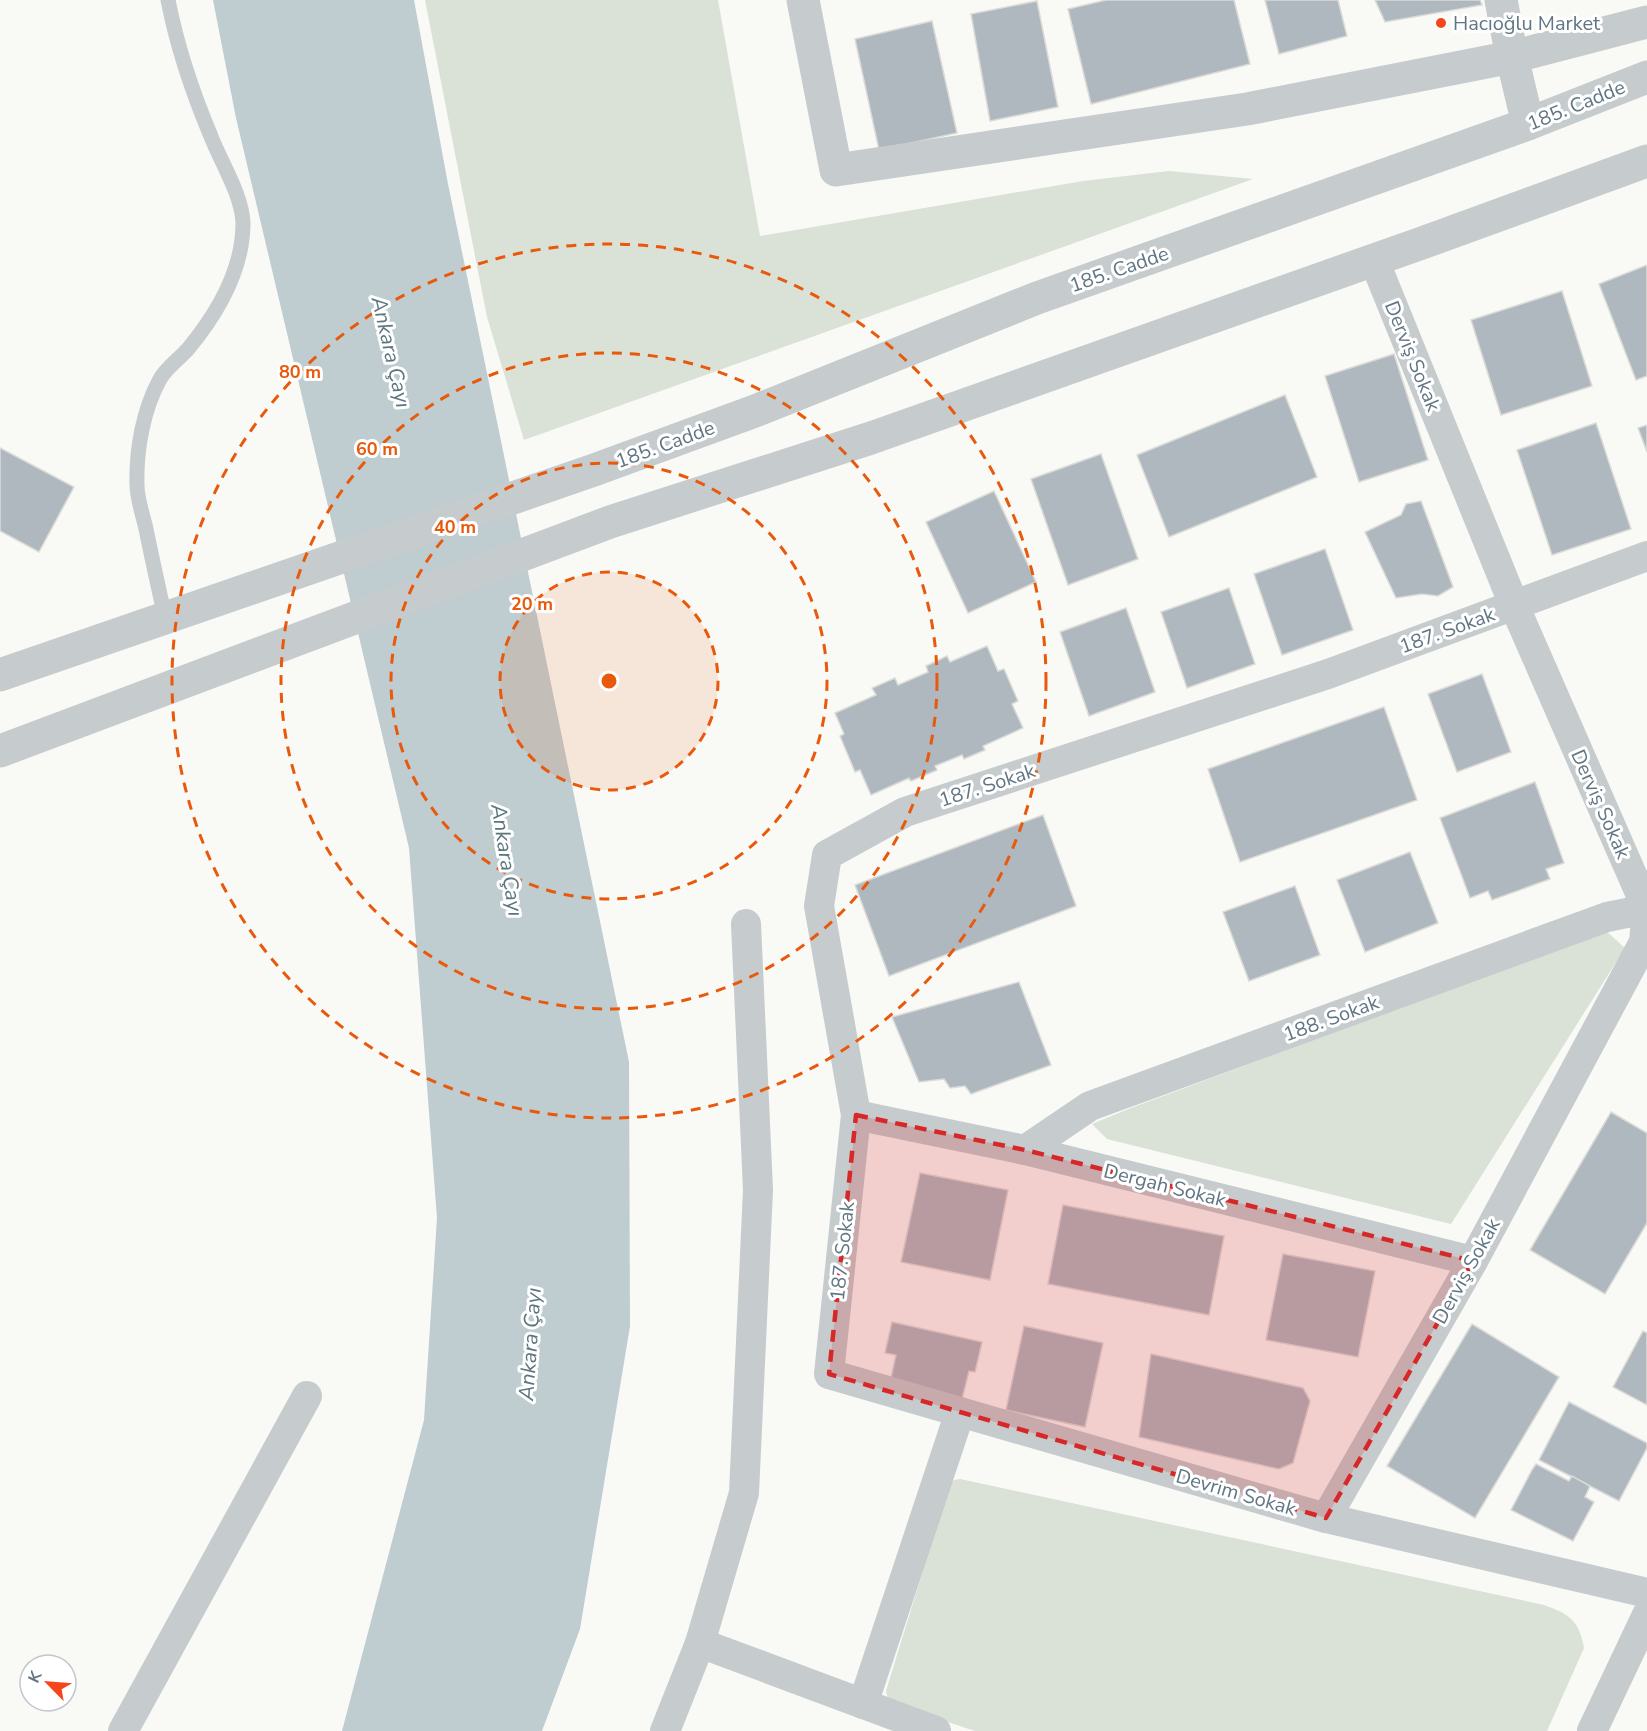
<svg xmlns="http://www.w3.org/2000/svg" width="1647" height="1731" font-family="'Nunito Sans',sans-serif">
  <rect width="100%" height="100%" fill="#f9f9f6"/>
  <g fill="#dae1d6">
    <path d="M 425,0 L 718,0 L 760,236 L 1083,181 L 1169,171 L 1253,179 L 524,440 L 487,317 Z"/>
    <path d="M 1606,931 L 1625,948 L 1451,1224 L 1107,1139 L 1092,1124 L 1131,1108 Z"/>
    <path d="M 960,1479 L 1544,1605 C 1569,1614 1579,1620 1584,1648 L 1547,1731 L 975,1731 L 893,1704 L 888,1699 L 886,1691 L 949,1486 L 954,1480 Z"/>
  </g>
  <path fill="#bfccd0" d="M 213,0 L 414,0 L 448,184 L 629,1062 L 630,1326 L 580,1629 L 542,1731 L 342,1731 L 424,1420 L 437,1218 L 409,848 L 236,118 Z"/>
  <g fill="#afb8be" stroke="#dbdbd8" stroke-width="1.5">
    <path d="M 1106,0 L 1234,0 L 1250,64 L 1091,104 L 1068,9 Z"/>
    <path d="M 1265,0 L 1338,0 L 1347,36 L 1279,54 Z"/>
    <path d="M 1375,0 L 1480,0 L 1482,5 L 1385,22 Z"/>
    <path d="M 1037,1 L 1058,107 L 990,121 L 971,14 Z"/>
    <path d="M 932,21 L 957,133 L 879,150 L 855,39 Z"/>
    <path d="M 1647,265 L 1647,376 L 1636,380 L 1599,284 Z"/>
    <path d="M 1562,291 L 1592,386 L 1501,415 L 1471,320 Z"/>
    <path d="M 1394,354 L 1428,460 L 1359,482 L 1325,376 Z"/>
    <path d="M 1285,395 L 1317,477 L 1169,537 L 1137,455 Z"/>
    <path d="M 1596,423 L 1631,529 L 1552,555 L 1517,450 Z"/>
    <path d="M 1647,425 L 1647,452 L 1638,428 Z"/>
    <path d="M 0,448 L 74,487 L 39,552 L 0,531 Z"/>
    <path d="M 1101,454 L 1138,559 L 1068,585 L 1031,479 Z"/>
    <path d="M 994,491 L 1036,582 L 968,613 L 926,522 Z"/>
    <path d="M 1421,501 L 1453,587 L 1438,596 L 1422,594 L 1396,598 L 1365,532 L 1401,515 L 1406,504 Z"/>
    <path d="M 1325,549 L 1353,630 L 1282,655 L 1254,574 Z"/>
    <path d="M 1229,588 L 1255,664 L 1187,688 L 1161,612 Z"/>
    <path d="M 1126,608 L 1155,692 L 1089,716 L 1060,632 Z"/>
    <path d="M 987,646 L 998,671 L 1004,669 L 1018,701 L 1012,704 L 1023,728 L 983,746 L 985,750 L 964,759 L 962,755 L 935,766 L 937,770 L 911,781 L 909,778 L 871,795 L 860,770 L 855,772 L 840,736 L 844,734 L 835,713 L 876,695 L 872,688 L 895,678 L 898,685 L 928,672 L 926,666 L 947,656 L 950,662 Z"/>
    <path d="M 1482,674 L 1511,752 L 1457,772 L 1428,694 Z"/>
    <path d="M 1384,707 L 1417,800 L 1240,862 L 1208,769 Z"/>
    <path d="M 1535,782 L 1564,863 L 1546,869 L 1550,879 L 1492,900 L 1488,891 L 1470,898 L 1440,818 Z"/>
    <path d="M 1043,815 L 1076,906 L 889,976 L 855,885 Z"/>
    <path d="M 1410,852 L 1438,923 L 1365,952 L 1337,880 Z"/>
    <path d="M 1295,886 L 1320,955 L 1249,981 L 1223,912 Z"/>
    <path d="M 1019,982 L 1051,1065 L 971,1094 L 965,1086 L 950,1088 L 944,1079 L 919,1082 L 892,1017 Z"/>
    <path d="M 1611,1112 L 1647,1133 L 1647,1223 L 1605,1294 L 1530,1250 Z"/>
    <path d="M 920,1173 L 1008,1190 L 990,1280 L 901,1262 Z"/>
    <path d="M 1063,1205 L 1224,1236 L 1209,1315 L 1048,1284 Z"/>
    <path d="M 1283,1254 L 1375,1271 L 1358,1357 L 1266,1340 Z"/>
    <path d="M 892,1322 L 982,1342 L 975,1372 L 969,1371 L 962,1399 L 890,1383 L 896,1355 L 885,1353 Z"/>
    <path d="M 1472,1324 L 1559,1377 L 1475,1518 L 1387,1466 Z"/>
    <path d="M 1024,1326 L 1103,1343 L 1085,1427 L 1006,1410 Z"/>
    <path d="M 1643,1331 L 1647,1333 L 1647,1405 L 1613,1387 Z"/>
    <path d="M 1151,1354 L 1303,1388 L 1310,1401 L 1293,1463 L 1279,1469 L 1139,1437 Z"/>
    <path d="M 1569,1402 L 1647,1443 L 1647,1448 L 1619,1501 L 1539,1460 Z"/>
    <path d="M 1536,1464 L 1569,1481 L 1572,1476 L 1590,1486 L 1585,1497 L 1594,1502 L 1573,1541 L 1511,1510 L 1532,1470 Z"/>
  </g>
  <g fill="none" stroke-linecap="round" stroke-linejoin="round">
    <path stroke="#c6cbce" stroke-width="15" d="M 165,618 C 159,589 152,559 146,529 C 143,515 137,499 137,485 C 136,450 143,410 160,379 C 166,368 179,359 188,349 C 217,314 243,271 243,223 C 242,194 220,161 210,134 C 192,91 177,46 168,0"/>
    <g stroke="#c6cbce" stroke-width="30">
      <path d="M 1647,556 L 1328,674 L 905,812 L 827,855 L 819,906 L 856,1115 L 829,1374 L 1326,1518 L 1647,1593"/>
      <path d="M 856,1115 L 1025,1150 L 1473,1261"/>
      <path d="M 1025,1150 L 1090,1106 L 1607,917 L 1647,909"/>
      <path d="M 1326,1518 L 1473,1261 L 1644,942 L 1647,909 L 1514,605 L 1374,260"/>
      <path d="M 700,1643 L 936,1731"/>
      <path d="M 863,1704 L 960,1412"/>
      <path d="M 123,1731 L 307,1396"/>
      <path d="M 665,1731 L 700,1643 L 744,1493 L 758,1190 L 746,924"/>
      <path d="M 1592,1731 L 1647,1615"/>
    </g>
    <g stroke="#c6cbce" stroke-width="33">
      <path d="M 803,0 L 836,170 L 1247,109 L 1512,57 L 1647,22"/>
      <path d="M 1501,0 L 1512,57 L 1528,124"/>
      <path d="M 0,675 L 594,470 L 755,411 L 1037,298 L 1528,124 L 1647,77"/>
      <path d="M 0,751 L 610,522 L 871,438 L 1422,243 L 1647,161"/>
    </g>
  </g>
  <path fill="#d62828" fill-opacity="0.2" stroke="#d62828" stroke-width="4.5" stroke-dasharray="12 8" stroke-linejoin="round" d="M 856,1115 L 1025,1150 L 1473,1261 L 1326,1518 L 829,1374 Z"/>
  <circle cx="609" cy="681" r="109" fill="#e8590c" fill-opacity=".12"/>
  <g fill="none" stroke="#e8590c" stroke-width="3" stroke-dasharray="10 8">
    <circle cx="609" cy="681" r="109"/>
    <circle cx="609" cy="681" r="218"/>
    <circle cx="609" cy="681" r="328"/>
    <circle cx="609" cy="681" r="437"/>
  </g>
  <circle fill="#f5451a" stroke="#fff" stroke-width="2" cx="1441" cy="23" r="6"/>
  <g text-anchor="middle" stroke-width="6" stroke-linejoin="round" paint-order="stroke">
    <g font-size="20" fill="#617684" stroke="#fff" text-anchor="start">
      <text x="1453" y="30">Hacıoğlu Market</text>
    </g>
    <g font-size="20" fill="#617684" stroke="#fff">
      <text transform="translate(1576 105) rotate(-22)" y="7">185. Cadde</text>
      <text transform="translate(1119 269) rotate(-19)" y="7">185. Cadde</text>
      <text transform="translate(1413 356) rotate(68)" y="7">Derviş Sokak</text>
      <text transform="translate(665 444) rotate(-20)" y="7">185. Cadde</text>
      <text transform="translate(1447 630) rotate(-20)" y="7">187. Sokak</text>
      <text transform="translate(987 785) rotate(-18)" y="7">187. Sokak</text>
      <text transform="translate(1601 804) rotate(66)" y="7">Derviş Sokak</text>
      <text transform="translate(1331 1018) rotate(-20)" y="7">188. Sokak</text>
      <text transform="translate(1165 1185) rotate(14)" y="7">Dergah Sokak</text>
      <text transform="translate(842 1251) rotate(-84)" y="7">187. Sokak</text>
      <text transform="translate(1466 1271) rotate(-61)" y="7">Derviş Sokak</text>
      <text transform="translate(1236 1492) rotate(16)" y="7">Devrim Sokak</text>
    </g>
    <g font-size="21" font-style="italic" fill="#5b767e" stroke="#fff">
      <text transform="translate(391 352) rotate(77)" y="7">Ankara Çayı</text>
      <text transform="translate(507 860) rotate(81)" y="7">Ankara Çayı</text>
      <text transform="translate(530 1344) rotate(-86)" y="7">Ankara Çayı</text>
    </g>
  </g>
  <circle cx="609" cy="681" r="9" fill="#e8590c" stroke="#fff" stroke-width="3"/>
  <g font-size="18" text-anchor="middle" font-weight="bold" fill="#e8590c" stroke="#fff" stroke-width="6" stroke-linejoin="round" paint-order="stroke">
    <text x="300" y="378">80 m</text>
    <text x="377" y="455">60 m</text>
    <text x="455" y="533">40 m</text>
    <text x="532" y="610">20 m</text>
  </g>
  <g transform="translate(48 1683) rotate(295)"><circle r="28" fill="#ffffff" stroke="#c0c8ce" stroke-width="1.5"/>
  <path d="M0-4.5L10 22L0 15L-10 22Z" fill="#f5451a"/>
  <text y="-9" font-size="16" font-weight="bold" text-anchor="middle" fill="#617684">K</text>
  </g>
</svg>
